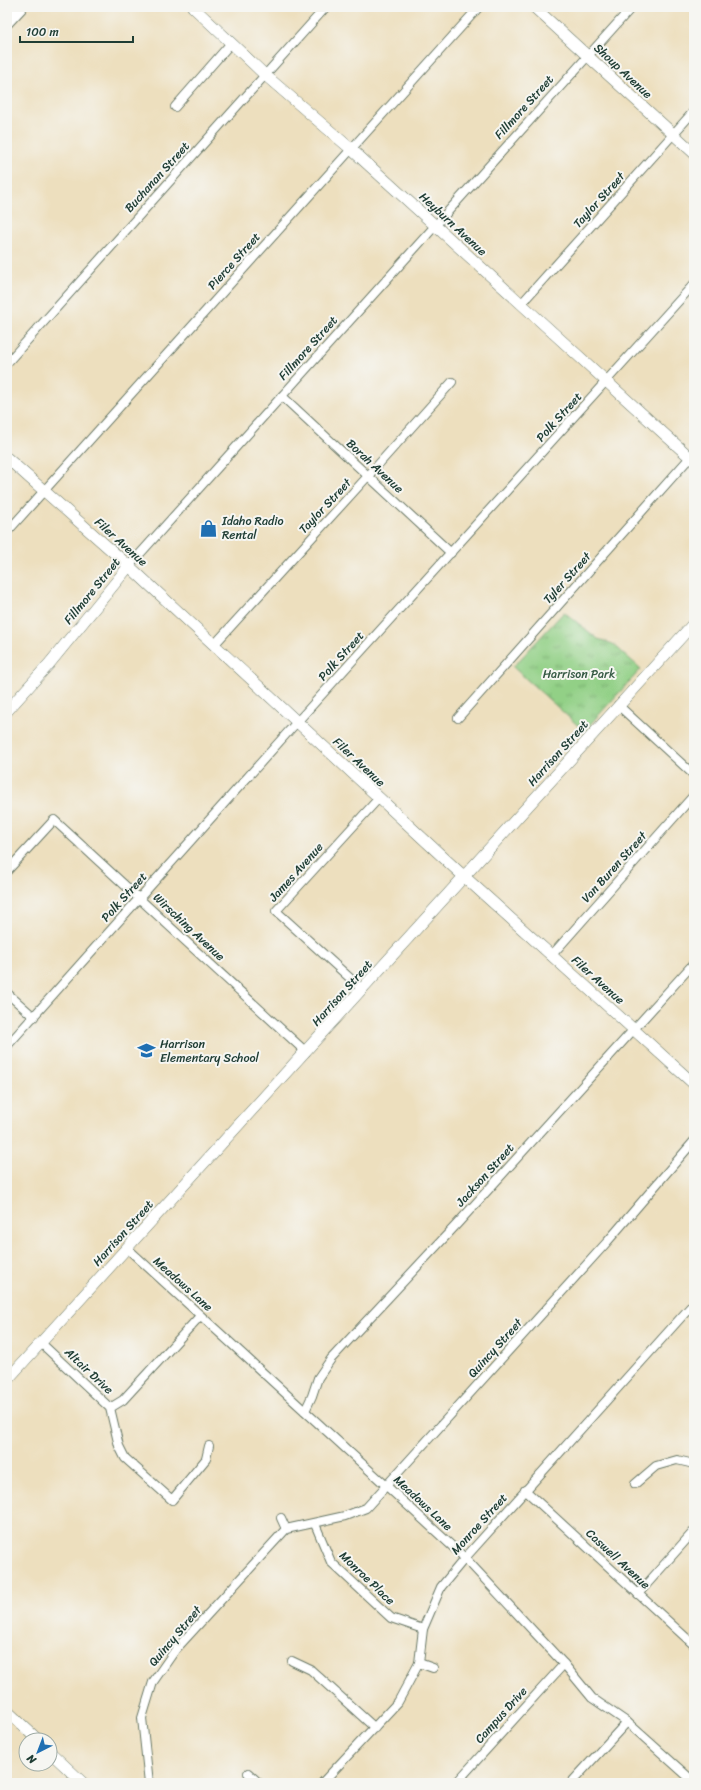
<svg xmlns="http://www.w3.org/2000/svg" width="701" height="1790" font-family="Sriracha,sans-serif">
  <defs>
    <pattern id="park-tufts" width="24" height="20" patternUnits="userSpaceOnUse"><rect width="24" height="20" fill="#92d086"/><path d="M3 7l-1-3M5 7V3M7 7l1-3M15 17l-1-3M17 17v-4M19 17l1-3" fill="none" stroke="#77aa6e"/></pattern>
  </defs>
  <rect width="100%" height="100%" fill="#f6f6f2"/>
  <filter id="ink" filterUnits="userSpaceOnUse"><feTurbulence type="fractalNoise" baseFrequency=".025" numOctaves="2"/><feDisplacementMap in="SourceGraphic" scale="8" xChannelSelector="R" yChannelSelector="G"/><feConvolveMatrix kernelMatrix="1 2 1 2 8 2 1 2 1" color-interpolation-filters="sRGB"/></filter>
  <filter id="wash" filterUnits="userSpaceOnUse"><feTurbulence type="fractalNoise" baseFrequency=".012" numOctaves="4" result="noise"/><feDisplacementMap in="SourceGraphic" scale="16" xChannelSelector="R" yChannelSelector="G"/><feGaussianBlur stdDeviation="0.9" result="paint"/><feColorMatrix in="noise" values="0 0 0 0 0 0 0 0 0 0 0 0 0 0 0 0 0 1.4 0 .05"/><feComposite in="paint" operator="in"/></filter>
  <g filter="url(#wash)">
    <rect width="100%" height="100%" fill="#eddfbe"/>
    <path fill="url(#park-tufts)" stroke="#58865d" d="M 564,612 L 598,639 L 613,644 L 641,669 L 584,731 L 513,667 Z"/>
  </g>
  <g filter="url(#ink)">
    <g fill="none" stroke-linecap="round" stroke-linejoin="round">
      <defs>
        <g id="street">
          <path d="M 175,107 L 231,43"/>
          <path d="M 521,304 L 694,111"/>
          <path d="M 7,363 L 326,7"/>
          <path d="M 282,396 L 451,553"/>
          <path d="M 7,532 L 479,7"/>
          <path d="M 129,566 L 632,7"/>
          <path d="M 214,645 L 368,476 L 452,382"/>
          <path d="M 618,705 L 694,775"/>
          <path d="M 458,718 L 693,454"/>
          <path d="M 7,871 L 54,820 L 306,1052"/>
          <path d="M 551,956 L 694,795"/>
          <path d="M 362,989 L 276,911 L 379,798"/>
          <path d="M 7,993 L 34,1017"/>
          <path d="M 7,1046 L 297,722 L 694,284"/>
          <path d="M 127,1248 L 465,1558 L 564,1664 L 592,1698 L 627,1722 L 694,1782"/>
          <path d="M 41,1343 L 110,1408 L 119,1446 L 125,1458 L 172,1500 L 206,1459 L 209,1446"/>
          <path d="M 110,1408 L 123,1400 L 200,1316"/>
          <path d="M 305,1411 L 312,1396 L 318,1378 L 331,1359 L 458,1223 L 694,963"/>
          <path d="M 635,1484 L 656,1466 L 677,1460 L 694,1464"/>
          <path d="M 525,1490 L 694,1645"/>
          <path d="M 281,1518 L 286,1529"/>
          <path d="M 315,1524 L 331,1562 L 391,1618 L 423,1629"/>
          <path d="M 638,1594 L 694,1531"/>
          <path d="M 292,1661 L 311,1670 L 375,1728"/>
          <path d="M 419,1663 L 433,1668"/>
          <path d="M 248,1773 L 259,1783"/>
          <path d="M 149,1783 L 142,1718 L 153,1682 L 176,1649 L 286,1529 L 345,1516 L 366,1508 L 607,1242 L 694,1141"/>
          <path d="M 322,1783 L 398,1702 L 419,1663 L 423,1629 L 441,1587 L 465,1558 L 694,1303"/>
          <path d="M 456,1783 L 564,1664"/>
          <path d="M 571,1783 L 627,1722"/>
        </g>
        <g id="secondary">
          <path d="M 193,7 L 265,75 L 351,149 L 694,461"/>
          <path d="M 534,7 L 694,153"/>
          <path d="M 7,458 L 129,566 L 458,871 L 694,1084"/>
          <path d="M 7,711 L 49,664 L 129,566"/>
          <path d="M 7,1380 L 694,623"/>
          <path d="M 7,1711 L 38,1740"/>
          <path d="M 50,1752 L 83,1783"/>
        </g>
        <path id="primary" d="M 7,22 L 21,7"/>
      </defs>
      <use href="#street" stroke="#677664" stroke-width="10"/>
      <use href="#secondary" stroke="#677664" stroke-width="12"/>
      <use href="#primary" stroke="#677664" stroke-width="14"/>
      <use href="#street" stroke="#fff" stroke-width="8"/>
      <use href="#secondary" stroke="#fff" stroke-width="11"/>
      <use href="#primary" stroke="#fff" stroke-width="12"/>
    </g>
  </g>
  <defs>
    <symbol id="shop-bare" viewBox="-9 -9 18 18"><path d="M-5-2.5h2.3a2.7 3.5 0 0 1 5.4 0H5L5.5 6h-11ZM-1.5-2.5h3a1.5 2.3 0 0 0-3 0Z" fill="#1f6fb2" stroke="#f6f6f2" stroke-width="2.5" paint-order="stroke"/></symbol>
    <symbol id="school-bare" viewBox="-9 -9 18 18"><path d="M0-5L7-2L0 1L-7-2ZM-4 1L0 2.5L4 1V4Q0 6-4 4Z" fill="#1f6fb2" stroke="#f6f6f2" stroke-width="2.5" paint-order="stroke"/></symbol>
  </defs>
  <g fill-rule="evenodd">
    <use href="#shop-bare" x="196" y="516" width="25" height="25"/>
    <use href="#school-bare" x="134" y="1038" width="25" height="25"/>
  </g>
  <g text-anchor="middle" stroke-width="4" stroke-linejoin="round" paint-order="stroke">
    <g font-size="12" fill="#1f3d34" stroke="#f6f6f2">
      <text transform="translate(623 71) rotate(43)" y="4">Shoup Avenue</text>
      <text transform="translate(524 107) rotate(-48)" y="4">Fillmore Street</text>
      <text transform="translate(157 177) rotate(-48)" y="4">Buchanan Street</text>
      <text transform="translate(599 200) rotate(-48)" y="4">Taylor Street</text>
      <text transform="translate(453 224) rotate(43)" y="4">Heyburn Avenue</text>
      <text transform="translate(234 261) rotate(-48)" y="4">Pierce Street</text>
      <text transform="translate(308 348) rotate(-48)" y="4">Fillmore Street</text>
      <text transform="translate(559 417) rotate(-48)" y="4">Polk Street</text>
      <text transform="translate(375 466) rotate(43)" y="4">Borah Avenue</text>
      <text transform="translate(325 506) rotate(-47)" y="4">Taylor Street</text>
      <text transform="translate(121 542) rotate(42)" y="4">Filer Avenue</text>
      <text transform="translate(567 578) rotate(-48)" y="4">Tyler Street</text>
      <text transform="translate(92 591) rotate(-51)" y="4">Fillmore Street</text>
      <text transform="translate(341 656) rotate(-48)" y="4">Polk Street</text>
      <text transform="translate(558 753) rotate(-48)" y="4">Harrison Street</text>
      <text transform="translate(359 762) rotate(43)" y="4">Filer Avenue</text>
      <text transform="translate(614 867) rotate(-48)" y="4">Van Buren Street</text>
      <text transform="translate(296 872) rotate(-48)" y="4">James Avenue</text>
      <text transform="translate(124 897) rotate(-48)" y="4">Polk Street</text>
      <text transform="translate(189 927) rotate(43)" y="4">Wirsching Avenue</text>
      <text transform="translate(598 980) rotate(42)" y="4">Filer Avenue</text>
      <text transform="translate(342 993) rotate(-48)" y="4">Harrison Street</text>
      <text transform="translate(485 1175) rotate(-48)" y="4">Jackson Street</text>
      <text transform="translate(123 1233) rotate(-48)" y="4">Harrison Street</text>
      <text transform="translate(183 1284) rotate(42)" y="4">Meadows Lane</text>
      <text transform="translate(495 1348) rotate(-48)" y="4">Quincy Street</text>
      <text transform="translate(89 1371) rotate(43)" y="4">Altair Drive</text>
      <text transform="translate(423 1503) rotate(43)" y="4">Meadows Lane</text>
      <text transform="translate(479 1524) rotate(-48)" y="4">Monroe Street</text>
      <text transform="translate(618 1559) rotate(43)" y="4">Caswell Avenue</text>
      <text transform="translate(367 1578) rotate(44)" y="4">Monroe Place</text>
      <text transform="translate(175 1636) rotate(-50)" y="4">Quincy Street</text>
      <text transform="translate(501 1715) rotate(-48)" y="4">Campus Drive</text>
    </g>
    <g font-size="12" fill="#1f3d34" stroke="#f6f6f2" text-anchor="start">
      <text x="222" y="525">Idaho Radio<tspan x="222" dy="14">Rental</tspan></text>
      <text x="160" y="1048">Harrison<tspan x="160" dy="14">Elementary School</tspan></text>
    </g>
    <g font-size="12" fill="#365a44" stroke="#f6f6f2">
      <text x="579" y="678">Harrison Park</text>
    </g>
  </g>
  <rect width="701" height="1790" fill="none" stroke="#f6f6f2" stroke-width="24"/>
  <g transform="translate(38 1752) rotate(222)"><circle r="19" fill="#f6f6f2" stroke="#a0aca6"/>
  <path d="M0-3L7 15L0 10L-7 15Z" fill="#1f6fb2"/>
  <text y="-6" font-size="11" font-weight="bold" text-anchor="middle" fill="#1f3d34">N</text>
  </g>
  <path d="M20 36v6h113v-6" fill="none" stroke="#1f3d34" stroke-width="2"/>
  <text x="26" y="36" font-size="12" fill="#1f3d34" stroke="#f6f6f2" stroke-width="3" paint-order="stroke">100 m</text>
</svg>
